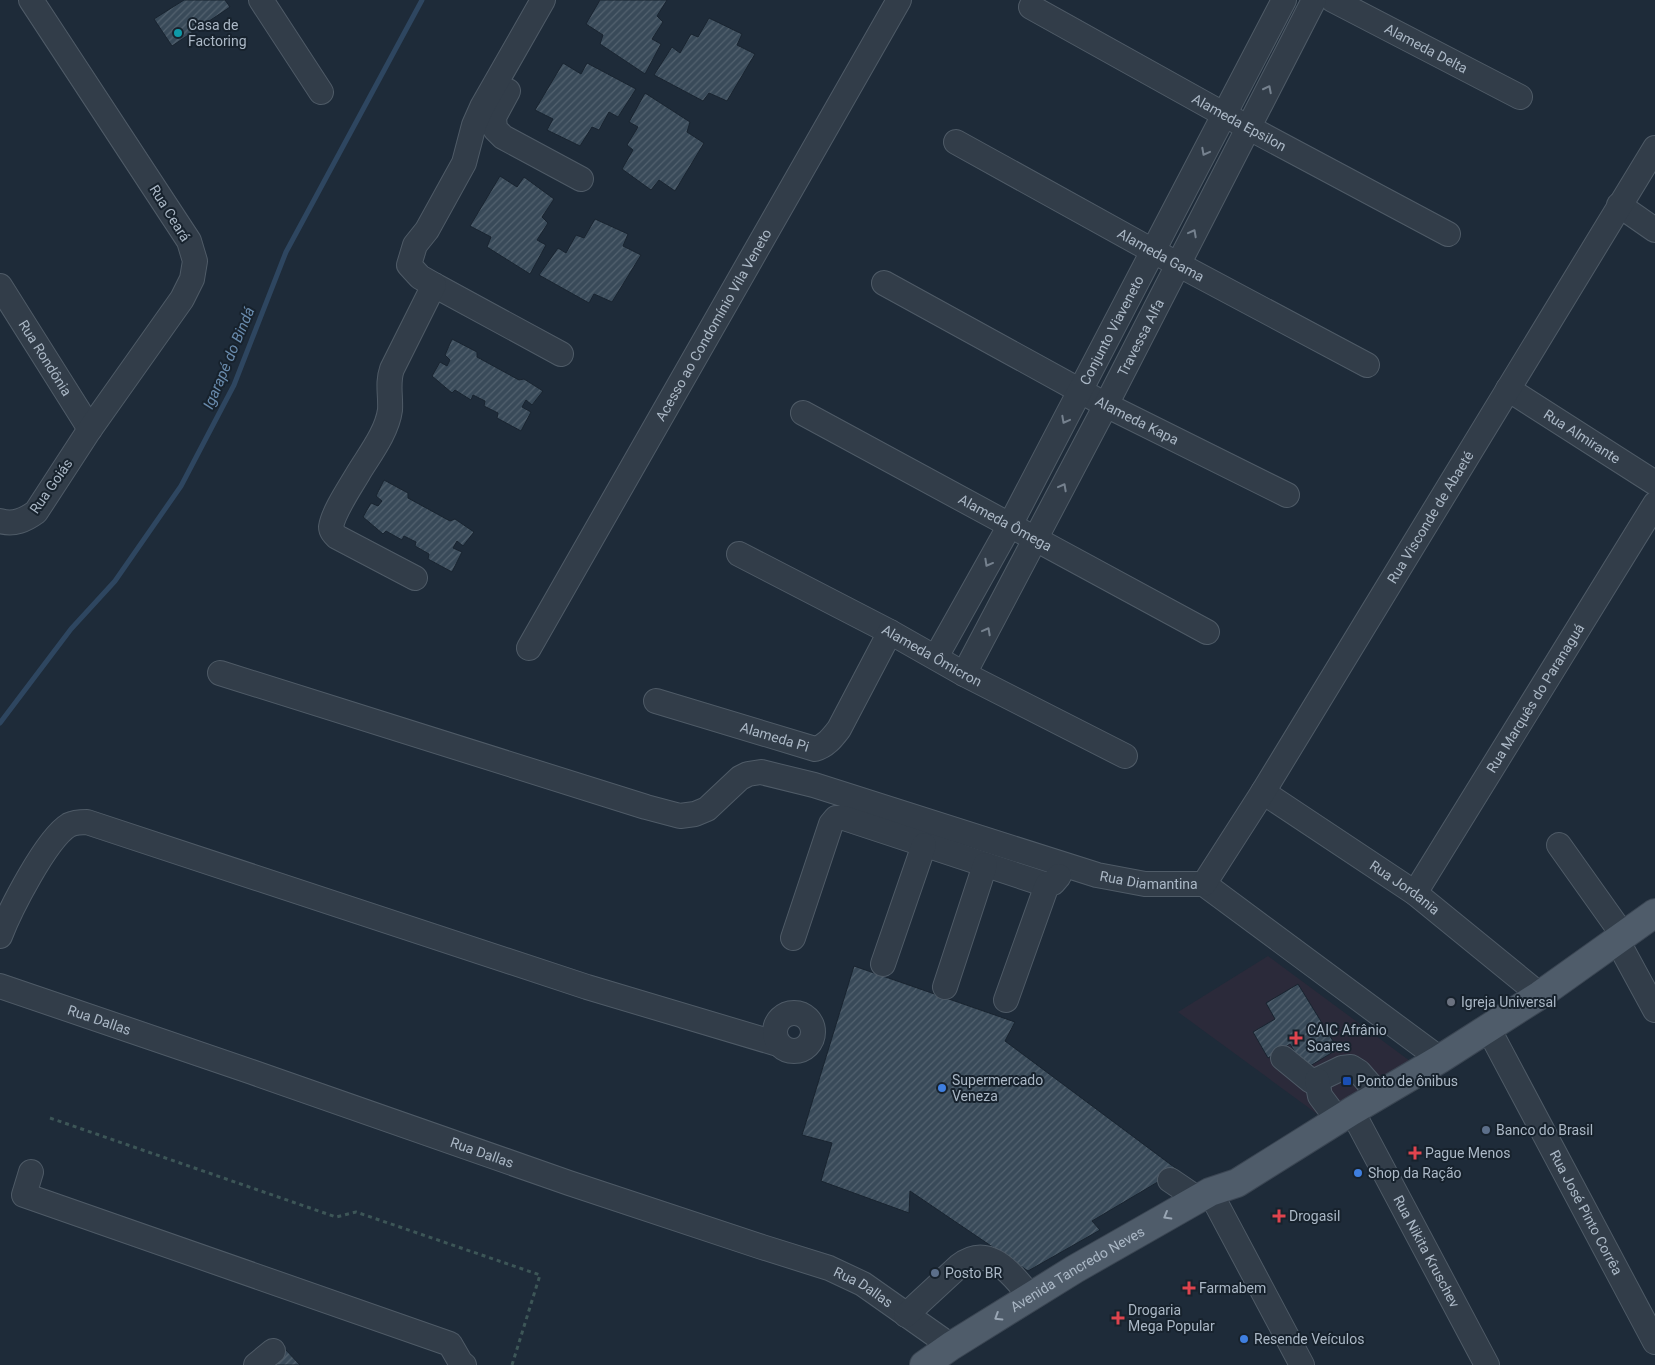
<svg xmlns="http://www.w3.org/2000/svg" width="1655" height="1365" font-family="Roboto,sans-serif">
  <defs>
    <pattern id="building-hatch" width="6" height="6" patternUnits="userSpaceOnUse" patternTransform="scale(1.25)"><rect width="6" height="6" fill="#394a59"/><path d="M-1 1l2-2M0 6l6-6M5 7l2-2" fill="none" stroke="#53626f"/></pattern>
  </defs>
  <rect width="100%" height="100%" fill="#1e2b39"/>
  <path fill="#2b2a3a" d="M 1268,956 L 1414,1064 L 1320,1116 L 1178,1012 Z"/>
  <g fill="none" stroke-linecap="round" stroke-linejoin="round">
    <path stroke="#2e4660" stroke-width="5" d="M 0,723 L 71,629 L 115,581 L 181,486 L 234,385 L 286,252 L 422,0"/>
  </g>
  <g fill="url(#building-hatch)" stroke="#192430">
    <path d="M 184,0 L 225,0 L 230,7 L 172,46 L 154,19 Z"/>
    <path d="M 600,0 L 667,0 L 657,16 L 663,22 L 652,39 L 661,44 L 645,74 L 600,44 L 603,35 L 586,24 Z"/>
    <path d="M 709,18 L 742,34 L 737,45 L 755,54 L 727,101 L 709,93 L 703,101 L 654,75 L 672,47 L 680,53 L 691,34 L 698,37 Z"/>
    <path d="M 563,63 L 581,74 L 587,63 L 636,89 L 618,117 L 609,112 L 599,130 L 592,127 L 580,146 L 547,130 L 553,119 L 535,110 Z"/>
    <path d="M 645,93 L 690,122 L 687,132 L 704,143 L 675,191 L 659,180 L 651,190 L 622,169 L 633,150 L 627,145 L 638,127 L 629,122 Z"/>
    <path d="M 500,176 L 517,187 L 524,177 L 554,199 L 542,217 L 548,223 L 537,240 L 546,245 L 530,274 L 487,247 L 491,237 L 470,226 Z"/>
    <path d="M 595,219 L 628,234 L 623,246 L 641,255 L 612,302 L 594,294 L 589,303 L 539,275 L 558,248 L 566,253 L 576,235 L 584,238 Z"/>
    <path d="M 452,339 L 477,352 L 477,357 L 519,380 L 524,379 L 543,391 L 532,405 L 526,400 L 522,407 L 531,412 L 521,431 L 497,418 L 498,413 L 484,406 L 485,401 L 473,395 L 471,400 L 455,390 L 452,393 L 432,376 L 440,362 L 447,366 L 450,360 L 445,355 Z"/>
    <path d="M 384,480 L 408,493 L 408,498 L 450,521 L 455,519 L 474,532 L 463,546 L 457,541 L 453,548 L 462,552 L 452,572 L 428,559 L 429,554 L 415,546 L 416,542 L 404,536 L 402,540 L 386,531 L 383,534 L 363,517 L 371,503 L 378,506 L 382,501 L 376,496 Z"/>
    <path d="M 854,966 L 1015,1022 L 1005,1041 L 1178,1170 L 1092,1221 L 1100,1230 L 1028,1271 L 910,1191 L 909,1213 L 821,1181 L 832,1143 L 802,1135 Z"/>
    <path d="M 1298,984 L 1338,1049 L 1305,1069 L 1290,1044 L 1268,1058 L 1253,1032 L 1275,1019 L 1266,1003 Z"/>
    <path d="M 285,1349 L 300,1365 L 267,1365 Z"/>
  </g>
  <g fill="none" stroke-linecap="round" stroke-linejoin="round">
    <defs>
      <g id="minor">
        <path d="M 261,0 L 321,92"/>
        <path id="s1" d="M 1333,0 L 1520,97"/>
        <path id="s2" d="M 1031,7 L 1225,115 L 1448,234"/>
        <path d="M 508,91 L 494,117 L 495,129 L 503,137 L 581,179"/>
        <path id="s3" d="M 956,142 L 1153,251 L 1367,365"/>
        <path d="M 1619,205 L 1655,230"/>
        <path id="s4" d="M 884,283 L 1106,405 L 1287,495"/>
        <path d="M 434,285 L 561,354"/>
        <path id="s5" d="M 0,286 L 90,429"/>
        <path id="s6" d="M 1508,389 L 1655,483"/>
        <path id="s7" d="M 803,413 L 1207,632"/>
        <path d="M 0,521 C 14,525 25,520 36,512 L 90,429 L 182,299 L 192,279 L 195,261 L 189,241 L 31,0"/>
        <path id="s8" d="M 739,554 L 890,632 L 964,674 L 1125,756"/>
        <path d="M 415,578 L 337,537 C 334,534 331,531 331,527 C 333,512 351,486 359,472 C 370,454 387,432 390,410 C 391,396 387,383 392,369 L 434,285 L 420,277 L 409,265 L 415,245 L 427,230 L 464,163 L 474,125 L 482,107 L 543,0"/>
        <path id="s9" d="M 529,648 L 899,0"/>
        <path id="s10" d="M 936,657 L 1010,525 L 1284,0"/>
        <path id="s11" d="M 220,673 L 646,807 L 680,816 L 695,814 L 707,809 L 740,778 L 748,774 L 761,772 L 814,785 L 1097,875 L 1145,884 L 1204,884 L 1440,1059"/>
        <path id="s12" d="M 964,674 L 1106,405 L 1314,0"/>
        <path id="s13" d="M 656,701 L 815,749 C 826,746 832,738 839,729 L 890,632"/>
        <path id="s14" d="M 1263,792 L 1415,893 L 1540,995"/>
        <path d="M 1559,845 L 1623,935"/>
        <path id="s15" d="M 1204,884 L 1263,792 L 1655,148"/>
        <path id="s16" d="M 1415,893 L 1655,504"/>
        <path d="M 0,936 C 10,910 46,839 69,825 C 75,822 81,822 87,822 L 587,987 L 778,1044"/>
        <path d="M 793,938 L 831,824 L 836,818 L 844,818 L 1047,885"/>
        <path d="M 1617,940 L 1655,1010"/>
        <path d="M 883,964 L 924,845"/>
        <path id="s17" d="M 0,986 L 252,1072 L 569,1183 L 762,1247 L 829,1268 L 863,1284 L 951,1346"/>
        <path d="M 945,987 L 985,865"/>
        <path d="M 1006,1000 L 1047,885 L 1053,883 L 1059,876"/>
        <circle cx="794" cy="1032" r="19"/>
        <path id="s18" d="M 1488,1028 L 1655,1342"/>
        <path d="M 1283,1058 L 1311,1081 L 1317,1080 L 1342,1068 L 1351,1067 L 1359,1072 L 1379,1095"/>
        <path d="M 1317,1080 L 1320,1096 L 1338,1120"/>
        <path id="s19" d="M 1352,1111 L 1487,1365"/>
        <path d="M 31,1172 L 24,1195 L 450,1344 L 461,1363 L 464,1365"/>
        <path d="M 1170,1180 L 1198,1199"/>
        <path d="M 1210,1192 L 1302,1365"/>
        <path d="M 906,1315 L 959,1266 C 990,1242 1012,1275 1031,1297"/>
        <path d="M 256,1365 L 273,1351"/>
      </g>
      <g id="major">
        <path id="s20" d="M 924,1365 L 951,1346 L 1075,1269 L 1210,1192 L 1237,1183 L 1352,1111 L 1440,1059 L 1540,995 L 1655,913"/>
      </g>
    </defs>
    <use href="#minor" stroke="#4f5b67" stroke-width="26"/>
    <use href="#major" stroke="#3b4653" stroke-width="30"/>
    <path stroke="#3d5657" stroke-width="3" stroke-dasharray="4 4" stroke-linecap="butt" d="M 50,1118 L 336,1217 L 356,1212 L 540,1275 L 512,1365"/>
    <use href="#minor" stroke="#323d49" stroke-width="24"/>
    <use href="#major" stroke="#4f5c6a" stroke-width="28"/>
  </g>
  <defs><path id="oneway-chevron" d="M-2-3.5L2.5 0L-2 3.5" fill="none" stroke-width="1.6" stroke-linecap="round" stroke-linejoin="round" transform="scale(1.25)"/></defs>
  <g stroke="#75818e">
    <use href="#oneway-chevron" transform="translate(1268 89) rotate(-63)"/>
    <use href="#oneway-chevron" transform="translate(1205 152) rotate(118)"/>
    <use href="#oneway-chevron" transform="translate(1193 233) rotate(-62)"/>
    <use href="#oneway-chevron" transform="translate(1065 420) rotate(118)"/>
    <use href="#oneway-chevron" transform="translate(1063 487) rotate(-62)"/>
    <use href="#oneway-chevron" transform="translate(988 563) rotate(119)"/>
    <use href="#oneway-chevron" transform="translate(987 631) rotate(-62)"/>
  </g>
  <g stroke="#99a6b4">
    <use href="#oneway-chevron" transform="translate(1167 1216) rotate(150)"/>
    <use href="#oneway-chevron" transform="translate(998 1317) rotate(148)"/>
  </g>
  <circle fill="#0f9aa8" stroke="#17222d" stroke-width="2" cx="178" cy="33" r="5"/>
  <circle fill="#6b7280" stroke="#17222d" stroke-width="2" cx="1451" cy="1002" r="5"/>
  <g fill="#e0444e" stroke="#17222d" stroke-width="2">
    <path d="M1293.5 1030.5h5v5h5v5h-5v5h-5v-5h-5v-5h5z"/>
    <path d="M1412.5 1145.5h5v5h5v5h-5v5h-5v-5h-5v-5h5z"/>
    <path d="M1276.5 1208.5h5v5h5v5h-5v5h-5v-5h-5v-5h5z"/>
    <path d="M1186.5 1280.5h5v5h5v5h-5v5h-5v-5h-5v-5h5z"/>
    <path d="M1115.5 1310.5h5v5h5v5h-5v5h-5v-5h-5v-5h5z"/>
  </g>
  <rect fill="#1a4fb4" stroke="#17222d" stroke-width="2" x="1342" y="1076" width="10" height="10" rx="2.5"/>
  <g fill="#3f7fe0" stroke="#17222d" stroke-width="2">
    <circle cx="942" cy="1088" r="5"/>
    <circle cx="1358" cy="1173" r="5"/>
    <circle cx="1244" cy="1339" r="5"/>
  </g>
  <g fill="#5c6f8a" stroke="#17222d" stroke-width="2">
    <circle cx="1486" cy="1130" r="5"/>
    <circle cx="935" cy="1273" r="5"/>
  </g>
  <g text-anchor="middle" stroke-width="4" stroke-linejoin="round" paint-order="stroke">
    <g font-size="14" fill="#abb8c6" stroke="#17222d" text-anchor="start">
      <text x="188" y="30">Casa de<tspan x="188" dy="16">Factoring</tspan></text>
      <text x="1461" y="1007">Igreja Universal</text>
      <text x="1307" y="1035">CAIC Afrânio<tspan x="1307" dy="16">Soares</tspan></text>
      <text x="952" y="1085">Supermercado<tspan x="952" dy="16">Veneza</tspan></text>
      <text x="1357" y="1086">Ponto de ônibus</text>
      <text x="1496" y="1135">Banco do Brasil</text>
      <text x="1425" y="1158">Pague Menos</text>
      <text x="1368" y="1178">Shop da Ração</text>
      <text x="1289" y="1221">Drogasil</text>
      <text x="945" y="1278">Posto BR</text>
      <text x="1199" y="1293">Farmabem</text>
      <text x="1128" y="1315">Drogaria<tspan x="1128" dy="16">Mega Popular</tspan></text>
      <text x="1254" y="1344">Resende Veículos</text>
    </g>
    <g font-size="14" fill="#abb8c6" stroke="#17222d">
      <text dy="5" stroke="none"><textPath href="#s1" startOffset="105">Alameda Delta</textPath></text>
      <text dy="5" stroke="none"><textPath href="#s2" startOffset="238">Alameda Epsilon</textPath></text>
      <text transform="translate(170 213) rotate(58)" y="5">Rua Ceará</text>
      <text dy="5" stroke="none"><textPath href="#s3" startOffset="234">Alameda Gama</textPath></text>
      <text dy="5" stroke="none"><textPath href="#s9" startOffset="372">Acesso ao Condomínio Vila Veneto</textPath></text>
      <text dy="5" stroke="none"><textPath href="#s10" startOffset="371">Conjunto Viaveneto</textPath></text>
      <text dy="5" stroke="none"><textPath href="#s12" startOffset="380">Travessa Alfa</textPath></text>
      <text dy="5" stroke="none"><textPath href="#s5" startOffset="85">Rua Rondônia</textPath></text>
      <text dy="5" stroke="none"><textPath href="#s4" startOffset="288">Alameda Kapa</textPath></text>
      <text dy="5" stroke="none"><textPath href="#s6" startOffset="88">Rua Almirante</textPath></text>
      <text transform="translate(51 486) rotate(-55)" y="5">Rua Goiás</text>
      <text dy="5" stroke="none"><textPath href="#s15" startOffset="431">Rua Visconde de Abaeté</textPath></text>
      <text dy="5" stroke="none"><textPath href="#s7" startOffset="230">Alameda Ômega</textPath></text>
      <text dy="5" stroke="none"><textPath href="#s8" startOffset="218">Alameda Ômicron</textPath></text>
      <text dy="5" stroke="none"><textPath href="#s16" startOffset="229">Rua Marquês do Paranaguá</textPath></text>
      <text dy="5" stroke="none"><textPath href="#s13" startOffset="124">Alameda Pi</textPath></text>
      <text dy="5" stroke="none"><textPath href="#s11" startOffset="981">Rua Diamantina</textPath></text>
      <text dy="5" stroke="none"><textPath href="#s14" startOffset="171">Rua Jordania</textPath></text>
      <text dy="5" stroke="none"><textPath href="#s17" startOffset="105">Rua Dallas</textPath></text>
      <text dy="5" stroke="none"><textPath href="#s17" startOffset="510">Rua Dallas</textPath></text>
      <text dy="5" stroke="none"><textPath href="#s18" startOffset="209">Rua José Pinto Corrêa</textPath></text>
      <text dy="5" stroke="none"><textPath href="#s19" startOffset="159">Rua Nikita Kruschev</textPath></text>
      <text dy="5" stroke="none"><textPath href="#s20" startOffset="181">Avenida Tancredo Neves</textPath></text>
      <text dy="5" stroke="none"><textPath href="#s17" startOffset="915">Rua Dallas</textPath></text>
    </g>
    <g font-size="15" font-style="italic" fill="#698bad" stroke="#17222d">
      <text transform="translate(229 358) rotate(-67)" y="5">Igarapé do Bindá</text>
    </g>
  </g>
</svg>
